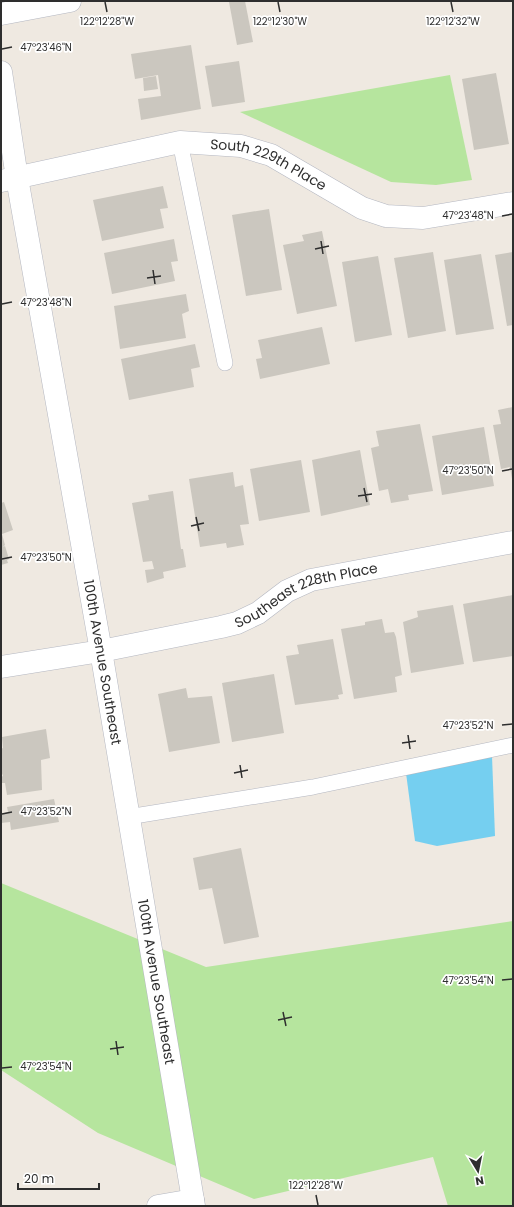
<svg xmlns="http://www.w3.org/2000/svg" width="514" height="1207" font-family="Poppins,sans-serif">
  <rect width="100%" height="100%" fill="#efe9e1"/>
  <g fill="#b6e59e">
    <path d="M 450,75 L 472,180 L 436,185 L 391,182 L 240,112 Z"/>
    <path d="M 1,883 L 206,967 L 513,921 L 513,1206 L 448,1206 L 433,1157 L 254,1199 L 98,1133 L 1,1070 Z"/>
  </g>
  <path fill="#75cff0" d="M 492,756 L 495,836 L 437,846 L 415,841 L 406,773 Z"/>
  <g fill="#cbc7bf">
    <path d="M 236,1 L 245,1 L 253,42 L 237,45 L 229,2 Z"/>
    <path d="M 191,45 L 201,109 L 141,120 L 138,99 L 161,96 L 158,75 L 135,79 L 131,54 Z"/>
    <path d="M 239,61 L 245,102 L 212,107 L 205,66 Z"/>
    <path d="M 496,73 L 509,144 L 474,150 L 462,79 Z"/>
    <path d="M 156,76 L 158,89 L 144,91 L 143,78 Z"/>
    <path d="M 163,186 L 168,208 L 160,209 L 164,228 L 102,241 L 93,200 Z"/>
    <path d="M 269,209 L 282,290 L 246,296 L 232,215 Z"/>
    <path d="M 322,231 L 337,306 L 297,314 L 283,245 L 304,241 L 302,235 Z"/>
    <path d="M 174,239 L 178,261 L 171,262 L 175,281 L 112,294 L 104,253 Z"/>
    <path d="M 433,252 L 446,331 L 408,338 L 394,258 Z"/>
    <path d="M 513,252 L 513,325 L 507,326 L 495,255 Z"/>
    <path d="M 481,254 L 494,329 L 456,335 L 444,260 Z"/>
    <path d="M 378,256 L 392,335 L 355,342 L 342,262 Z"/>
    <path d="M 186,294 L 189,311 L 182,314 L 186,338 L 120,349 L 114,306 Z"/>
    <path d="M 322,327 L 330,364 L 260,379 L 256,359 L 262,358 L 258,340 Z"/>
    <path d="M 195,344 L 200,367 L 191,369 L 194,387 L 129,400 L 121,359 Z"/>
    <path d="M 513,407 L 513,479 L 512,479 L 510,467 L 501,469 L 493,425 L 501,424 L 498,410 Z"/>
    <path d="M 420,424 L 433,491 L 408,495 L 409,500 L 391,503 L 388,489 L 379,491 L 371,448 L 379,446 L 376,431 Z"/>
    <path d="M 484,427 L 494,486 L 442,495 L 432,436 Z"/>
    <path d="M 360,450 L 370,505 L 321,516 L 312,460 Z"/>
    <path d="M 301,460 L 310,512 L 259,521 L 250,469 Z"/>
    <path d="M 233,472 L 235,487 L 243,485 L 249,524 L 240,525 L 244,545 L 227,548 L 226,543 L 200,547 L 189,479 Z"/>
    <path d="M 173,491 L 181,549 L 183,549 L 186,567 L 163,572 L 164,578 L 147,583 L 145,570 L 154,569 L 152,561 L 143,562 L 132,503 L 149,500 L 148,495 Z"/>
    <path d="M 4,502 L 13,530 L 2,534 L 5,545 L 3,547 L 5,546 L 9,559 L 7,560 L 8,563 L 1,565 L 1,503 Z"/>
    <path d="M 513,595 L 513,656 L 473,662 L 463,604 Z"/>
    <path d="M 453,605 L 464,664 L 411,673 L 403,622 L 418,617 L 417,611 Z"/>
    <path d="M 382,619 L 385,633 L 394,632 L 396,637 L 402,675 L 395,677 L 397,692 L 354,699 L 341,629 L 365,625 L 365,622 Z"/>
    <path d="M 333,639 L 343,694 L 338,695 L 339,699 L 295,705 L 286,656 L 299,654 L 297,645 Z"/>
    <path d="M 274,674 L 284,733 L 232,742 L 222,683 Z"/>
    <path d="M 186,688 L 188,698 L 212,696 L 220,743 L 169,752 L 158,694 Z"/>
    <path d="M 46,729 L 50,758 L 41,760 L 42,790 L 7,795 L 5,783 L 2,783 L 1,777 L 3,776 L 1,771 L 1,749 L 3,748 L 2,737 Z"/>
    <path d="M 54,799 L 59,822 L 11,830 L 10,822 L 1,823 L 1,814 L 8,812 L 7,807 Z"/>
    <path d="M 241,848 L 259,937 L 224,944 L 212,888 L 199,890 L 193,858 Z"/>
  </g>
  <g fill="none" stroke-linecap="round" stroke-linejoin="round">
    <defs>
      <g id="service">
        <path d="M 180,142 L 225,363"/>
        <path d="M 128,817 L 313,787 L 513,745"/>
      </g>
      <g id="minor">
        <path d="M 1,14 L 70,1"/>
        <path id="s1" d="M 1,181 L 180,142 L 241,146 L 271,155 L 362,208 L 386,216 L 423,218 L 513,203"/>
        <path id="s2" d="M 1,667 L 101,651 L 221,627 L 237,623 L 258,613 L 287,591 L 311,580 L 513,542"/>
        <path d="M 158,1206 L 193,1200"/>
      </g>
      <g id="tertiary">
        <path id="s3" d="M 1,72 L 17,178 L 101,651 L 194,1206"/>
      </g>
    </defs>
    <use href="#service" stroke="#b4b7c1" stroke-width="16"/>
    <use href="#minor" stroke="#b4b7c1" stroke-width="23"/>
    <use href="#tertiary" stroke="#b4b7c1" stroke-width="23"/>
    <use href="#service" stroke="#fff" stroke-width="15"/>
    <use href="#minor" stroke="#fff" stroke-width="22"/>
    <use href="#tertiary" stroke="#fff" stroke-width="22"/>
  </g>
  <path fill="none" stroke="#2e2e2e" stroke-width="1.5" d="M 105,2 L 107,12M 278,2 L 280,12M 451,2 L 453,12M 2,49 L 12,47M 502,216 L 512,214M 321,241 L 323,254M 315,249 L 329,246M 153,270 L 155,284M 147,278 L 161,276M 2,304 L 12,302M 502,471 L 512,469M 364,488 L 367,502M 358,496 L 372,494M 196,517 L 199,531M 191,526 L 204,523M 2,559 L 12,557M 502,725 L 512,724M 408,735 L 410,749M 402,743 L 416,741M 240,765 L 242,778M 234,773 L 248,770M 2,814 L 12,812M 502,980 L 512,979M 283,1012 L 286,1026M 278,1020 L 292,1017M 116,1041 L 118,1055M 110,1049 L 124,1047M 2,1068 L 12,1067M 316,1195 L 318,1205"/>
  <g text-anchor="middle" stroke-width="3.5" stroke-linejoin="round" paint-order="stroke">
    <g font-size="14" fill="#2e2e2e" stroke="#fff">
      <text dy="5" stroke="none"><textPath href="#s1" startOffset="276">South 229th Place</textPath></text>
      <text dy="5" stroke="none"><textPath href="#s2" startOffset="316">Southeast 228th Place</textPath></text>
      <text dy="5" stroke="none"><textPath href="#s3" startOffset="599">100th Avenue Southeast</textPath></text>
      <text dy="5" stroke="none"><textPath href="#s3" startOffset="923">100th Avenue Southeast</textPath></text>
    </g>
  </g>
  <g font-size="10" text-anchor="middle" fill="#2e2e2e" stroke="#fff" stroke-width="3.5" stroke-linejoin="round" paint-order="stroke">
    <text x="453" y="25">122°12'32"W</text>
    <text x="107" y="25">122°12'28"W</text>
    <text x="280" y="25">122°12'30"W</text>
    <text x="46" y="51">47°23'46"N</text>
    <text x="468" y="219">47°23'48"N</text>
    <text x="46" y="306">47°23'48"N</text>
    <text x="468" y="474">47°23'50"N</text>
    <text x="46" y="561">47°23'50"N</text>
    <text x="468" y="729">47°23'52"N</text>
    <text x="46" y="815">47°23'52"N</text>
    <text x="468" y="984">47°23'54"N</text>
    <text x="46" y="1070">47°23'54"N</text>
    <text x="316" y="1189">122°12'28"W</text>
  </g>
  <rect width="514" height="1207" fill="none" stroke="#2e2e2e" stroke-width="4"/>
  <g transform="translate(478 1171) rotate(170)" stroke="#ffffff" stroke-width="3" paint-order="stroke">
  <path d="M0-3L7 15L0 10L-7 15Z" fill="#2e2e2e"/>
  <text y="-6" font-size="11" font-weight="bold" text-anchor="middle" fill="#2e2e2e">N</text>
  </g>
  <path d="M18 1183v6h81v-6" fill="none" stroke="#2e2e2e" stroke-width="2"/>
  <text x="24" y="1183" font-size="12" fill="#2e2e2e" stroke="#ffffff" stroke-width="3" paint-order="stroke">20 m</text>
</svg>
